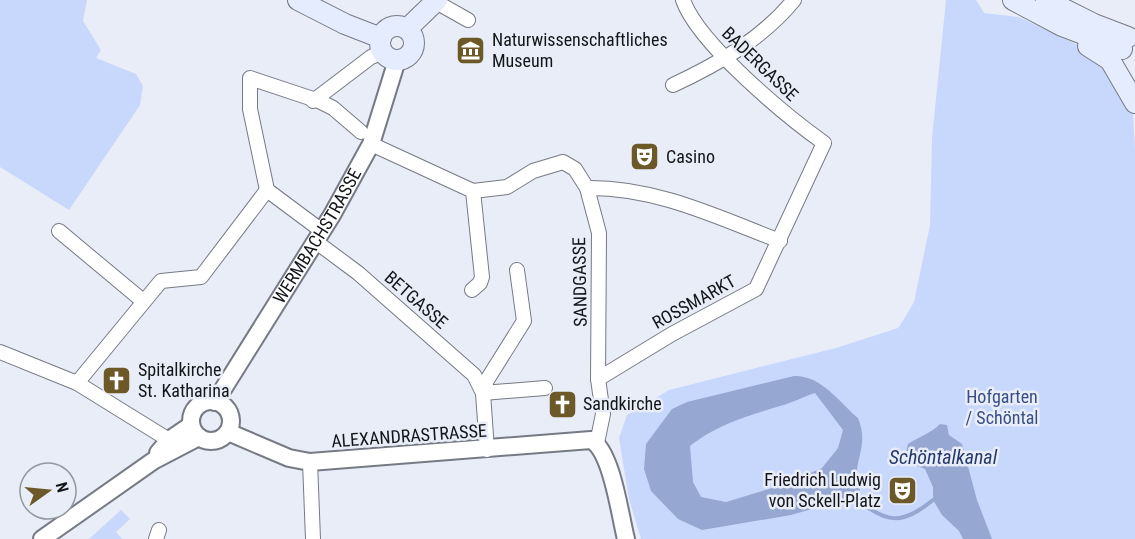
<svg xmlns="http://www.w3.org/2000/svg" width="1135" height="539" font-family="'Roboto Condensed',sans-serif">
  <rect width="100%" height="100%" fill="#e8edf8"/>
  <g fill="#c8d8fc">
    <path d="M 0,0 L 87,0 L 83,21 L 101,50 L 96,58 L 136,74 L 143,86 L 140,105 L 69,210 L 0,167 Z"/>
    <path d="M 946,0 L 976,0 L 984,13 L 1019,17 L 1088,50 L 1126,94 L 1133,115 L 1135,148 L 1135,539 L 641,539 L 629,499 L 619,438 L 627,415 L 669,390 L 836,348 L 898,328 L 904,319 L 914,302 L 930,225 L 932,138 Z"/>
    <path d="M 121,510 L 130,519 L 116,532 L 122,539 L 89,539 Z"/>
  </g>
  <g fill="#96a8d2" fill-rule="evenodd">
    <path d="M 794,376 C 821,375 839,402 858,418 C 871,449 849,463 860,490 L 849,507 L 840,501 L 791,515 L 702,530 L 678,519 L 651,491 L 644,469 L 646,444 L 672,409 L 687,402 ZM 815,393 L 843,430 L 838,448 L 822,468 L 785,484 L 726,502 L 701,497 L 693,482 L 690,446 C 720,423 745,417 780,406 C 792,403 803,397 815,393 Z"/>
    <path d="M 940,424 L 947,425 L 949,435 L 962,444 L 977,500 L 992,539 L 963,539 L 959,531 L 942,515 L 933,500 L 933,487 L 925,469 L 904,461 L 908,444 C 920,436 930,434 940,424 Z"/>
  </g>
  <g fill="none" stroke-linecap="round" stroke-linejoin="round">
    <path stroke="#96a8d2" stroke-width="4" d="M 855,498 C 887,523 901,526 933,500 L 938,500"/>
    <defs>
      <g id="minor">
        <path d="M 436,2 L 468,20"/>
        <path d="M 673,85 C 718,64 762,39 794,0"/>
        <path d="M 313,101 L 371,57 L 383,52"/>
        <path d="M 371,144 L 473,191 L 507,187 L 533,171 L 563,162 L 575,169 L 587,188 L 599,233 L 598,379 L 603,414 L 597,443"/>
        <path d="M 587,188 C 656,187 717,217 780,241"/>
        <path d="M 59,231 L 143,301"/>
        <path d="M 322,231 L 267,190 L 250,109 L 250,78 L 319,101 L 333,108 L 361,132"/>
        <path d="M 315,241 L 358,273 L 474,375 L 483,393"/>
        <path d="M 472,290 L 480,283 L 482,277 L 473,191"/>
        <path d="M 0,352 L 77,383 L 169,440"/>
        <path d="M 598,379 L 672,334 L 756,289 L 824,143 C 786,116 698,43 683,0"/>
        <path d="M 77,383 L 161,281 L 201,277 L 267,190"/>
        <path d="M 483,393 L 545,388"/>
        <path d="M 487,450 L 483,393 L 487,380 L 524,321 L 517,270"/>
        <path d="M 310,462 L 313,539"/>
        <path d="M 156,539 L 159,530"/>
      </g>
      <g id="tertiary">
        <circle cx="211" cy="421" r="20"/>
        <path id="s1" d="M 215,402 L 332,215 L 371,144 L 397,60"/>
        <path d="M 228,432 L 289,458 L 310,462 L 591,440 C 612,451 620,516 626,539"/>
        <path d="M 158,453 L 169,440 L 191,425"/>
        <path d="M 42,539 L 153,461 L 199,437"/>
      </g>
      <g id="secondary">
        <path d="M 298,0 L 345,24 L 381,38"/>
        <path d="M 1013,0 L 1062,26 L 1122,49"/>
        <path d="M 1046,0 L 1094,24 L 1128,37"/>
        <circle cx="397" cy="43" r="17"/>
        <path d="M 407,29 L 437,0"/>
        <path d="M 1088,46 L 1110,60 L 1135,103"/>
      </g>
    </defs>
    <use href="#minor" stroke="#767a84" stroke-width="16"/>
    <use href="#tertiary" stroke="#767a84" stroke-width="20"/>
    <use href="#secondary" stroke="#767a84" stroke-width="22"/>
    <use href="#minor" stroke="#fff" stroke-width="14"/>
    <use href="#tertiary" stroke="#fff" stroke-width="16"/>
    <use href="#secondary" stroke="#e5ecfd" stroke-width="20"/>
  </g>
  <defs>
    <symbol id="museum-square" viewBox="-11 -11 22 22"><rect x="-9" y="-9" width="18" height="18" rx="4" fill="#6d5928" stroke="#e8edf8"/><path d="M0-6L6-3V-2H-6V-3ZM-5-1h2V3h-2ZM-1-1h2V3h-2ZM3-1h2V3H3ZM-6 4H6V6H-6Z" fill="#fff"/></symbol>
    <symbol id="theatre-square" viewBox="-11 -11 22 22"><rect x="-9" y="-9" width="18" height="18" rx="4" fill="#6d5928" stroke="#e8edf8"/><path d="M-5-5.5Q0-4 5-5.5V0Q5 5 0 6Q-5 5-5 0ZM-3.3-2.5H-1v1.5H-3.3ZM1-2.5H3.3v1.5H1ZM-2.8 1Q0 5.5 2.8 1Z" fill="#fff"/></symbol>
    <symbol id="church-square" viewBox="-11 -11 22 22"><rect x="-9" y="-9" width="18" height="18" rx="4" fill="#6d5928" stroke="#e8edf8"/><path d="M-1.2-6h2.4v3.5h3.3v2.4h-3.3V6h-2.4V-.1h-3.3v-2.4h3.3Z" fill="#fff"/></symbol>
  </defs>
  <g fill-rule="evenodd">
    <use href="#museum-square" x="454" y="34" width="33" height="33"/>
    <use href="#theatre-square" x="628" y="140" width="33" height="33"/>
    <use href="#church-square" x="100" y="364" width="33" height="33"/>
    <use href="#church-square" x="546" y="388" width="33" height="33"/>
    <use href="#theatre-square" x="886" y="474" width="33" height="33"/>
  </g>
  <g text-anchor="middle" stroke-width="5" stroke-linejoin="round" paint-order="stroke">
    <g font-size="18" fill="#131519" stroke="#e8edf8" text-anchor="start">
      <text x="492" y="46">Naturwissenschaftliches<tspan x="492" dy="21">Museum</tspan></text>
      <text x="666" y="163">Casino</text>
      <text x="138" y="376">Spitalkirche<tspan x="138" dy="21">St. Katharina</tspan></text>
      <text x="583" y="410">Sandkirche</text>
      <text x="881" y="486" text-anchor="end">Friedrich Ludwig<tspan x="881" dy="21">von Sckell-Platz</tspan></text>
    </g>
    <g font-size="18" fill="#131519" stroke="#e8edf8">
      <text transform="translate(760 64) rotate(44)" y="6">BADERGASSE</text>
      <text dy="6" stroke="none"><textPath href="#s1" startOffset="195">WERMBACHSTRASSE</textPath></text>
      <text transform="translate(580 282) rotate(-91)" y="6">SANDGASSE</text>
      <text transform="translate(416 300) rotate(41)" y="6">BETGASSE</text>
      <text transform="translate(694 302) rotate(-29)" y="6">ROSSMARKT</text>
      <text transform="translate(409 436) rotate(-4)" y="6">ALEXANDRASTRASSE</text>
    </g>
    <g font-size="18" fill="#394e85" stroke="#e8edf8">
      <text x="1002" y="403">Hofgarten<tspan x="1002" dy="21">/ Schöntal</tspan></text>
    </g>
    <g font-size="20" font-style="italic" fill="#26396e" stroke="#e8edf8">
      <text x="943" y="464">Schöntalkanal</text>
    </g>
  </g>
  <g transform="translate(48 491) rotate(75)"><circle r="28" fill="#e8edf8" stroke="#93979f" stroke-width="1.5"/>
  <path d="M0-4.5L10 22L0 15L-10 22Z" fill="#6d5928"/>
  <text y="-9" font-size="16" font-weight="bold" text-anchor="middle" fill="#131519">N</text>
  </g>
</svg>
